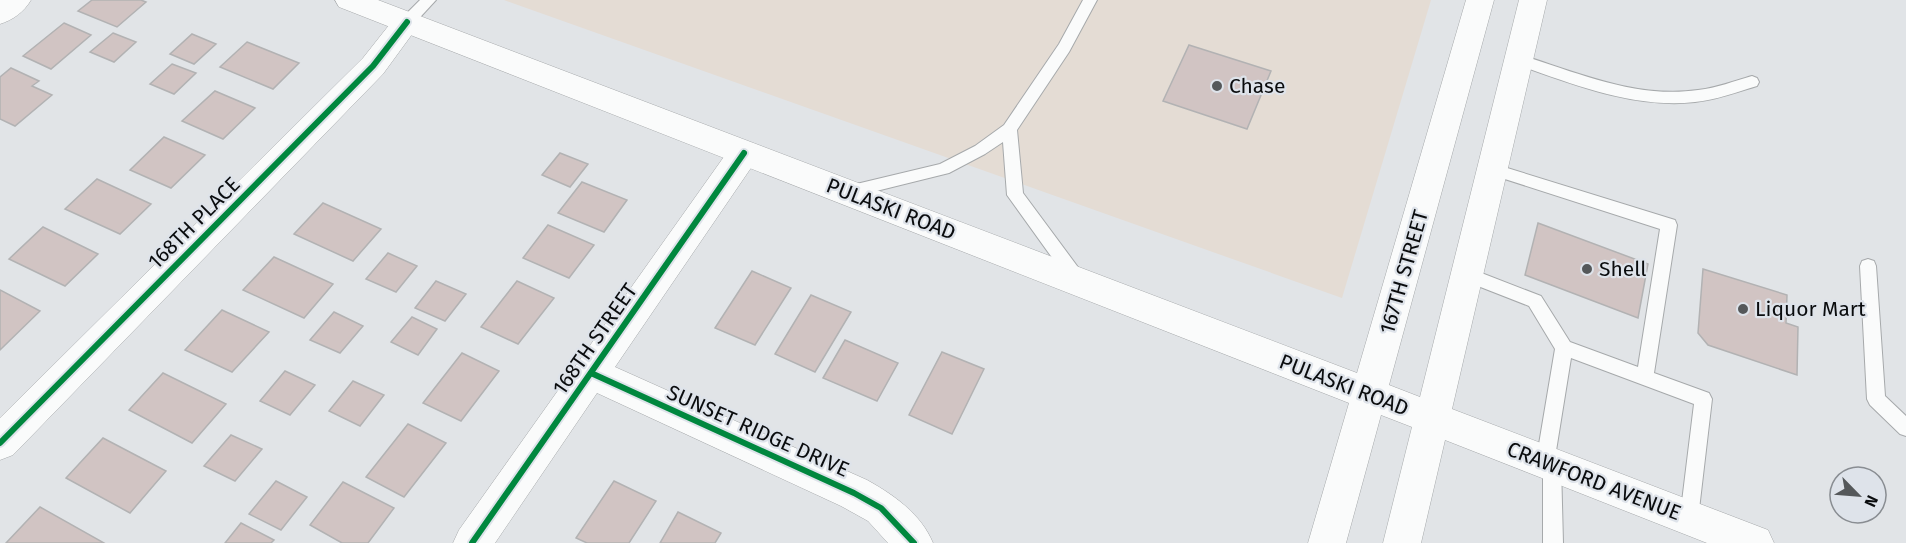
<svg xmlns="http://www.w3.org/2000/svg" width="1906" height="543" font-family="'Fira Sans',sans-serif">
  <rect width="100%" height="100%" fill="#e1e4e7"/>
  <path fill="#e4dcd4" d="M 504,0 L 1431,0 L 1342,298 Z"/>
  <g fill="#d1c4c3" stroke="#b2b2b3" stroke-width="1.5">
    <path d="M 92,0 L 141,0 L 146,2 L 117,27 L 78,11 Z"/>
    <path d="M 64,23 L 91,35 L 51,69 L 23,56 Z"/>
    <path d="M 113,33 L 136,42 L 114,62 L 90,52 Z"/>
    <path d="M 192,34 L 216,44 L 194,64 L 170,54 Z"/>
    <path d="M 247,42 L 299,63 L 273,89 L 220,67 Z"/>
    <path d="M 1189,45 L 1271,71 L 1247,129 L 1163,101 Z"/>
    <path d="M 172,64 L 196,73 L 174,94 L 150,84 Z"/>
    <path d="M 11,68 L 39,81 L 32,86 L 52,95 L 15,126 L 0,119 L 0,77 Z"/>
    <path d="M 215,91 L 255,108 L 223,139 L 182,121 Z"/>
    <path d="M 164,137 L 205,155 L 171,188 L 130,170 Z"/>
    <path d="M 560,153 L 588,164 L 570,187 L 542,175 Z"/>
    <path d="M 97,179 L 151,204 L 120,234 L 65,209 Z"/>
    <path d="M 582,182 L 627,200 L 604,232 L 558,213 Z"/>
    <path d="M 323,203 L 381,229 L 353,261 L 294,234 Z"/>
    <path d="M 1538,223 L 1648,264 L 1638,318 L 1525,275 Z"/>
    <path d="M 548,225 L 594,245 L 569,278 L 523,258 Z"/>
    <path d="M 43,227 L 98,254 L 65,286 L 9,259 Z"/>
    <path d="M 388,253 L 417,266 L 396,292 L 366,279 Z"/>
    <path d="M 274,257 L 333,284 L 304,318 L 243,290 Z"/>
    <path d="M 1703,269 L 1787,295 L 1786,323 L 1798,327 L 1797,375 L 1708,345 L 1698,333 Z"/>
    <path d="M 752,271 L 791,288 L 755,345 L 715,328 Z"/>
    <path d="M 436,281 L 466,294 L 445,321 L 415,308 Z"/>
    <path d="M 517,281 L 554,298 L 518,344 L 481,327 Z"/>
    <path d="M 0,290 L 40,311 L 0,350 Z"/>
    <path d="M 811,295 L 851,312 L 815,372 L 775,354 Z"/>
    <path d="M 222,310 L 269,332 L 232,372 L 185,350 Z"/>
    <path d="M 334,312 L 363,326 L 340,353 L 310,340 Z"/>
    <path d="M 412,317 L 437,329 L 418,355 L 391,342 Z"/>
    <path d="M 845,340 L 898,363 L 877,401 L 823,378 Z"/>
    <path d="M 942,352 L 984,369 L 952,434 L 909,415 Z"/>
    <path d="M 462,353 L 499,371 L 461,421 L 423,403 Z"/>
    <path d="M 285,371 L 315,385 L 290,415 L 260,401 Z"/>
    <path d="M 163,373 L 226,404 L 192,443 L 129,410 Z"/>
    <path d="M 353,381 L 384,395 L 360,426 L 329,411 Z"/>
    <path d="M 408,424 L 446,443 L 404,497 L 366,477 Z"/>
    <path d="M 231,435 L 262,449 L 235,481 L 204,466 Z"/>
    <path d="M 103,438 L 166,471 L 130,513 L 66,478 Z"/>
    <path d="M 276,481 L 307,497 L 281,530 L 249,514 Z"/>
    <path d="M 614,481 L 656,501 L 629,543 L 587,543 L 576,538 Z"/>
    <path d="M 343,482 L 394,508 L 368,543 L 342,543 L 310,525 Z"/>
    <path d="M 40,507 L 104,543 L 6,543 Z"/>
    <path d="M 678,512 L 721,533 L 715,543 L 660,543 Z"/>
    <path d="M 241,523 L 274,540 L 271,543 L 225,543 Z"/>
  </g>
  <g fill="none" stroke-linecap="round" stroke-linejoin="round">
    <defs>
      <g id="lane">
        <path d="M 420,0 L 436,0 L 412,26 L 402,26 L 400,22 L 402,18 Z"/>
        <path d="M 1083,0 L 1097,0 L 1069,52 L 1017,130 L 1023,193 L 1083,274 L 1085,279 L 1083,284 L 1077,286 L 1071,284 L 1007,195 L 1003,142 L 985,154 L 949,173 L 848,198 L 842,197 L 840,192 L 842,187 L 848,186 L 940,164 L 975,146 L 1004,125 L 1059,44 Z"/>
        <path d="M 1518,54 C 1576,72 1636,99 1698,90 C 1717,88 1734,81 1752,76 L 1757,78 L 1759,82 L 1757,86 C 1737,92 1716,100 1695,102 C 1633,109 1570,83 1513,63 L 1511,59 L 1513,55 Z"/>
        <path d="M 1491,163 L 1675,220 L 1677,225 L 1654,373 L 1709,393 L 1712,399 L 1698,518 L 1696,525 L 1689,527 L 1682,525 L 1680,518 L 1694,404 L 1571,358 L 1555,457 L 1558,459 L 1561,465 L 1563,543 L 1543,543 L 1543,470 L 1539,468 L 1536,462 L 1555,349 L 1529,306 L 1460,279 L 1458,274 L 1460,269 L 1466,267 L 1541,296 L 1570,342 L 1638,367 L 1660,229 L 1486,173 L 1483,169 L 1486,165 Z"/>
        <path d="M 1868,259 L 1874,261 L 1876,266 L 1885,396 L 1906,416 L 1906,436 L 1900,434 L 1870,405 L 1867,399 L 1860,266 L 1862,261 Z"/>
      </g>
      <g id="street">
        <path d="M 0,0 L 31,0 C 24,12 13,20 0,24 Z"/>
        <path d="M 407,12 L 417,15 L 421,22 L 383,74 L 13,455 L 0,460 L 0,418 L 363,58 L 397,15 Z"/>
        <path d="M 744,141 L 755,144 L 759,153 L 755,162 L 615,367 L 867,480 C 894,495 921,514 933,543 L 888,543 L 868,521 L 841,506 L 597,393 L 495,543 L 453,543 L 459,530 L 733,144 Z"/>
      </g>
      <path id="secondary" d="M 335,0 L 378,0 L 1357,373 L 1466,0 L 1494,0 L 1389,385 L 1420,397 L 1519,0 L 1547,0 L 1452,409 L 1768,530 L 1774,543 L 1707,543 L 1445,440 L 1421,543 L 1383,543 L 1412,427 L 1381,415 L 1346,543 L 1308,543 L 1349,403 L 339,7 Z"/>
    </defs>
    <use href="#lane" stroke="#a6a9ab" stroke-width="2"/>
    <use href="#street" stroke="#a6a9ab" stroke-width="1"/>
    <use href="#secondary" stroke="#a6a9ab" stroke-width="1"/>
    <use href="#lane" fill="#fafbfb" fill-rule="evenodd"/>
    <use href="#street" fill="#fafbfb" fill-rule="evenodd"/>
    <use href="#secondary" fill="#fafbfb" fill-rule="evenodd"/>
    <defs>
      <g id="cycleway">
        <path d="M 591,373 L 854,493 L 881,508 L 914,543"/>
        <path d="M 0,443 L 373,66 L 407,22"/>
        <path d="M 472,543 L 744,153"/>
      </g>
    </defs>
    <use href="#cycleway" stroke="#dee3ea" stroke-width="10"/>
    <use href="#cycleway" stroke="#00873e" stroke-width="6"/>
  </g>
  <g fill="#55585a" stroke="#dee3ea" stroke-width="2">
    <circle cx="1217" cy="86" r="6"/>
    <circle cx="1587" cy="269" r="6"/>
    <circle cx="1743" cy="309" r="6"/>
  </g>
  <g text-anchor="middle" stroke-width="4.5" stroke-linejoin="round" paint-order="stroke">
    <g font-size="21" fill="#0a0c0e" stroke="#dee3ea" text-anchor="start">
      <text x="1229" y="93">Chase</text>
      <text x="1599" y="276">Shell</text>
      <text x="1755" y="316">Liquor Mart</text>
    </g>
    <g font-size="21" fill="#0a0c0e" stroke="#dee3ea">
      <text transform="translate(891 209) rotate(21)" y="7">PULASKI ROAD</text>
      <text transform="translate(194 223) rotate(-45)" y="7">168TH PLACE</text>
      <text transform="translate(1404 272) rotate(-74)" y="7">167TH STREET</text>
      <text transform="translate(595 339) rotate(-55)" y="7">168TH STREET</text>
      <text transform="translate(1344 385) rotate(21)" y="7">PULASKI ROAD</text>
      <text transform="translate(758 431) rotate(24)" y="7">SUNSET RIDGE DRIVE</text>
      <text transform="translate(1594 481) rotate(21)" y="7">CRAWFORD AVENUE</text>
    </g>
  </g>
  <g transform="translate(1858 495) rotate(115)"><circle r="28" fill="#dee3ea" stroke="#898d92" stroke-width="1.5"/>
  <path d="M0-4.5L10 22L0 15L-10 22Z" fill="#55585a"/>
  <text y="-9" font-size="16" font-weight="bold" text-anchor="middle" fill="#0a0c0e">N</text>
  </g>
</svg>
